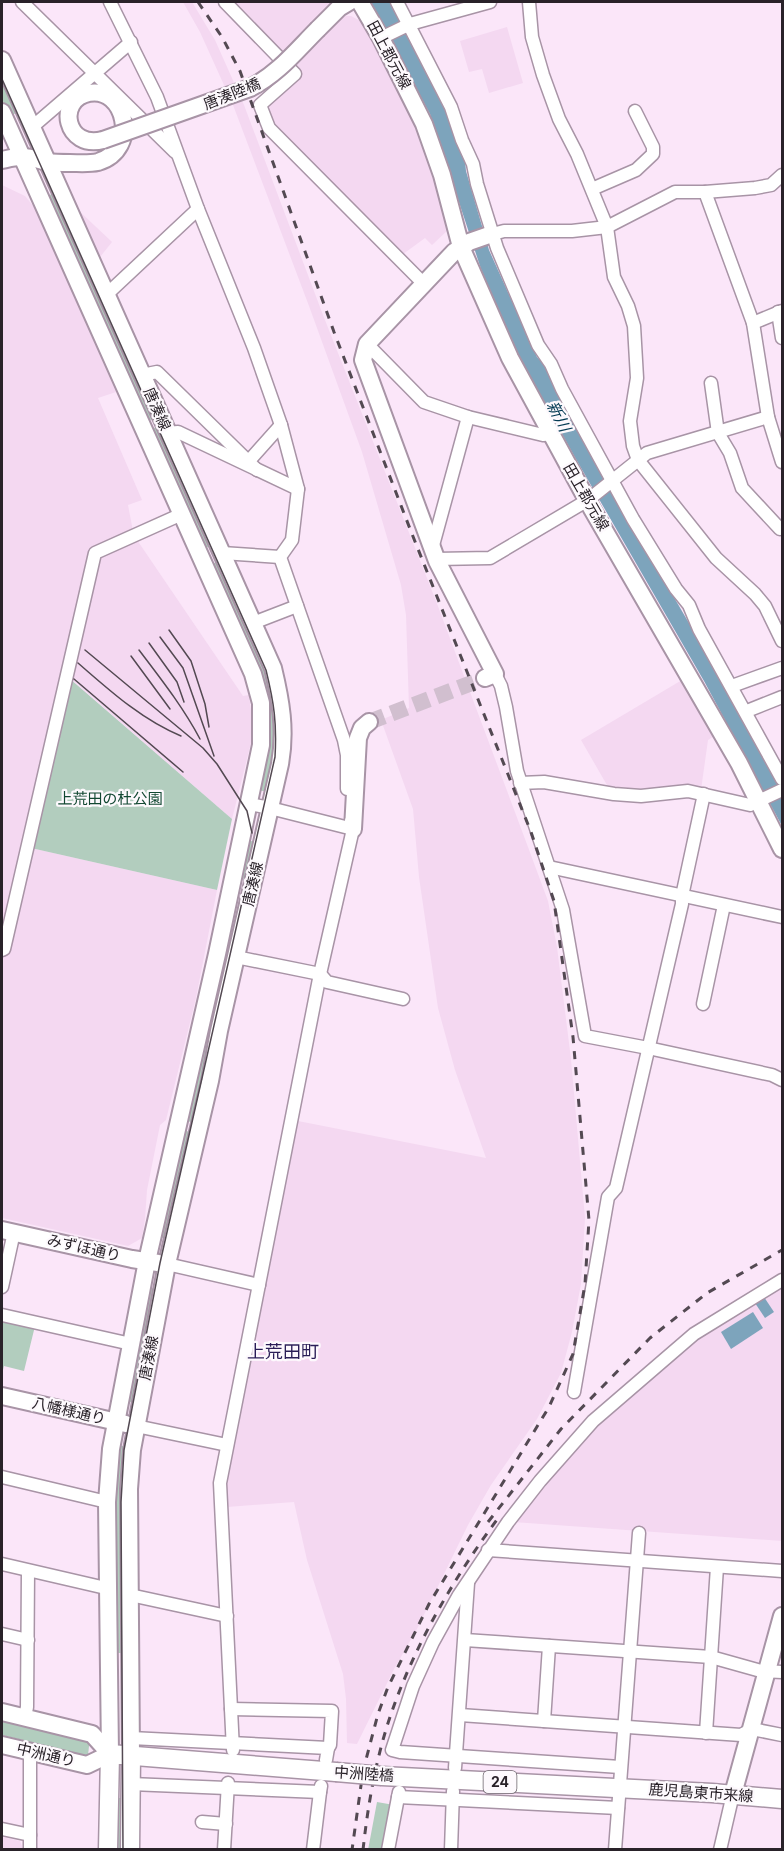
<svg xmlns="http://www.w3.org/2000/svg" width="784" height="1851" font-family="Inter,'Noto Sans JP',sans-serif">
  <rect width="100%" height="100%" fill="#fbe6f9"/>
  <g fill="#f4d8f1">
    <path d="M 183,2 L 192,2 L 215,40 L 244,105 L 323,315 L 436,601 L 528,847 L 548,901 L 557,947 L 571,1059 L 585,1218 L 581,1284 L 572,1332 L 561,1373 L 537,1419 L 491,1485 L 468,1525 L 417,1629 L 394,1669 L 357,1744 L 347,1743 L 346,1699 L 343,1674 L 307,1560 L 294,1502 L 227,1507 L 226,1487 L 298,1121 L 486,1158 L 455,1070 L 438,1008 L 419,877 L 413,809 L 381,720 L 409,708 L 406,615 L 401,585 L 362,452 L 309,306 L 233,105 L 200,32 Z"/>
    <path d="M 229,2 L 337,2 L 283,56 Z"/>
    <path d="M 345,16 L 351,16 L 363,22 L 424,140 L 450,228 L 432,245 L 425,238 L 399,257 L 272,129 L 266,107 L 292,66 L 339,19 Z"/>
    <path d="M 507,27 L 523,83 L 489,93 L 482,69 L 469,72 L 460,41 Z"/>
    <path d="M 2,185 L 25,196 L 35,208 L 116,392 L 98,398 L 142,500 L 128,505 L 133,531 L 92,552 L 2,944 Z"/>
    <path d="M 78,210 L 112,242 L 100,257 Z"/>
    <path d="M 135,537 L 243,696 L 249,695 L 252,718 L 251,743 L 232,819 L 70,678 L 97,555 Z"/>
    <path d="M 682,680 L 714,736 L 708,740 L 701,790 L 611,792 L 581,740 Z"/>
    <path d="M 31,848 L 217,890 L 196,998 L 166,1120 L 160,1125 L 147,1190 L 145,1219 L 142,1238 L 128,1246 L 2,1218 L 2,954 Z"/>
    <path d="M 782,1283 L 782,1541 L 513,1522 L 597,1423 L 699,1336 Z"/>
    <path d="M 2,1837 L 20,1841 L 23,1849 L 2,1850 Z"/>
  </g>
  <g fill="#b2cdbe">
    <path d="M 2,74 L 19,112 L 9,116 L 2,99 Z"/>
    <path d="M 54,193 L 155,418 L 145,422 L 45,197 Z"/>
    <path d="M 159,426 L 213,545 L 203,549 L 149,430 Z"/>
    <path d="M 219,561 L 267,669 L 279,728 L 268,792 L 258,790 L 269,727 L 209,565 Z"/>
    <path d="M 69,678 L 232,819 L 217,890 L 31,848 Z"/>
    <path d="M 246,840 L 256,842 L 248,880 L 238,877 Z"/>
    <path d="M 218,969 L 228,971 L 194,1123 L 184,1120 Z"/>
    <path d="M 181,1130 L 191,1132 L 167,1239 L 158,1237 Z"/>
    <path d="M 148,1287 L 158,1290 L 135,1403 L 125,1401 Z"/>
    <path d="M 2,1319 L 35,1326 L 24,1371 L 4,1366 L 2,1374 Z"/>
    <path d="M 116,1446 L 126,1446 L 124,1653 L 114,1653 L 113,1485 Z"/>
    <path d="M 2,1714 L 90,1736 L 88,1756 L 2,1735 Z"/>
    <path d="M 116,1798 L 126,1798 L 125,1849 L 115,1850 Z"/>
    <path d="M 377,1802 L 394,1805 L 385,1849 L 368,1850 Z"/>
  </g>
  <g fill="#7da4bc">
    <path d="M 370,2 L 391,2 L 444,104 L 465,161 L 466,171 L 489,250 L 537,357 L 545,365 L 590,453 L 757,740 L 782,789 L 782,826 L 704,681 L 577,461 L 515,349 L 493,300 L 480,266 L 430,114 Z"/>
    <path d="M 764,1297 L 774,1312 L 765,1318 L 755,1303 Z"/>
    <path d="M 753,1312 L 763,1328 L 731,1349 L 721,1332 Z"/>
  </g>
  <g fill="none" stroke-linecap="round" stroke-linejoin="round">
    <path stroke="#d1bfcf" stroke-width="16" stroke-dasharray="16 8" stroke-linecap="butt" d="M 369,722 L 485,678"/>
    <defs>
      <g id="street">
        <path d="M 22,2 L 175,152"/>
        <path d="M 110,2 L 157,97 L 198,209 L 254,348 L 281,425 L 298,489 L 292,540 L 280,557 L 344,740 L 347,755 L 347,789"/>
        <path d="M 225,2 L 295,74 L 260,105 L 269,128 L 424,284"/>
        <path d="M 397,2 L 451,107 L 462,140 L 473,164 L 477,184 L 497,248 L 538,345 L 551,364 L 562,389 L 633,519 L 676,589 L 689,605 L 699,629 L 782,779"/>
        <path d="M 529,2 L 532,37 L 543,75 L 559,119 L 577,154 L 607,227 L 614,277 L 628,306 L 634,326 L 637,378 L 630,421 L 633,446 L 638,460 L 716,558 L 755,594 L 765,606 L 782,641"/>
        <path d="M 381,38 L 410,24 L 490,2"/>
        <path d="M 31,128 L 131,42"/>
        <path d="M 592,189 L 636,170 L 653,154 L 653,147 L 635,111"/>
        <path d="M 705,192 L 753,323 L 768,417 L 782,462"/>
        <path d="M 489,235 L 504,231 L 572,231 L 607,227 L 675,192 L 705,192 L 755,188 L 771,185 L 782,175"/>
        <path d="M 106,295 L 198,209"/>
        <path d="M 778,312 L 782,338"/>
        <path d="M 753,323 L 782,311"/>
        <path d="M 367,344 L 424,402 L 468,417 L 543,435 L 550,434"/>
        <path d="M 142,375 L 157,372 L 257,470"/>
        <path d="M 711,383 L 718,433 L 730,453 L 742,488 L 780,529"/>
        <path d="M 167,433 L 178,432 L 298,489"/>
        <path d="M 248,462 L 281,425"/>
        <path d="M 432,549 L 468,417"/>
        <path d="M 222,553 L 280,557"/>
        <path d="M 436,559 L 490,558 L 588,500 L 647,453 L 768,417"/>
        <path d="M 253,623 L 297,606"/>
        <path d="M 495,674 L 501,686 L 506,707 L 517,771 L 563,910 L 585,1036 L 648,1048 L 772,1075 L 782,1080"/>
        <path d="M 732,686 L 782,668"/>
        <path d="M 747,711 L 782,697"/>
        <path d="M 520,783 L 544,782 L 614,794 L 641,796 L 688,791 L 750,805 L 782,790"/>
        <path d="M 249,804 L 270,808 L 353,829"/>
        <path d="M 549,867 L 782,917"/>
        <path d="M 2,950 L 4,949 L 95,553 L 182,514"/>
        <path d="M 236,957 L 320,974 L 327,982 L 403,999"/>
        <path d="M 703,1004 L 724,905"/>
        <path d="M 167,1264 L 259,1285"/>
        <path d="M 2,1287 L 14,1232"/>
        <path d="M 2,1315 L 131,1344"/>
        <path d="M 574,1392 L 608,1197 L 616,1188 L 682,904 L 682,896 L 704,794"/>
        <path d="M 136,1426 L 227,1445"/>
        <path d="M 2,1477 L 107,1502"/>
        <path d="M 488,1550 L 782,1571"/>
        <path d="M 2,1564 L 110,1589"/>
        <path d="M 130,1595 L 227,1616"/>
        <path d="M 2,1634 L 28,1640"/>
        <path d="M 465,1640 L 711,1657 L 761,1671 L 782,1672"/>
        <path d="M 231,1709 L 332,1711 L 330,1745 L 328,1748"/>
        <path d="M 460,1715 L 741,1735 L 752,1729 L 782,1735"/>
        <path d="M 25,1717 L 27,1707 L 28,1571"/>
        <path d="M 544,1721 L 549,1646"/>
        <path d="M 706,1733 L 717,1567"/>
        <path d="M 131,1738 L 328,1748 L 326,1760"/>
        <path d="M 233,1750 L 220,1483 L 320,974 L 353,829 L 351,821"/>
        <path d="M 30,1751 L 30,1850"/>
        <path d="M 620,1767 L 400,1752 L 392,1750 L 413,1686 L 433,1642 L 459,1595 L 508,1522 L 540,1481 L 593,1421 L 694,1334 L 782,1280"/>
        <path d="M 455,1768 L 468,1583"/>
        <path d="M 131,1784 L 320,1792 L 321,1786"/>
        <path d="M 398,1797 L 618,1808"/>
        <path d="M 202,1822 L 226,1824"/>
        <path d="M 2,1829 L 30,1835"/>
        <path d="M 224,1850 L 228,1783"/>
        <path d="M 313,1850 L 320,1792"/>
        <path d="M 388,1850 L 399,1792"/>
        <path d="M 451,1850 L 453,1791"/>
        <path d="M 615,1850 L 639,1533"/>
        <path d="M 720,1850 L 733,1794"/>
      </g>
      <g id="secondary">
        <path d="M 360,2 L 381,38 L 424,124 L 442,175 L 461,247 L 510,358 L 592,509 L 739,763 L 782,849"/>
        <path d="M 318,29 L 339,8 L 349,2"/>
        <path d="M 2,60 L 273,668 C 281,701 286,730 280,764 L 219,1031 L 210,1081 L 167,1264 L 132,1450 L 129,1489 L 131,1756"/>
        <path d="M 2,112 L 253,674 L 261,703 L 261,745 L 217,954 L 147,1261 L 111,1449 L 107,1502 L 110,1754"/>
        <path d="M 2,160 C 7,159 14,157 20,157 C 29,156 38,160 47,162 C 55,163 63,163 70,163 C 79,163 89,164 98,162 C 141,149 125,86 89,93 C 55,100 66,150 103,140"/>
        <path d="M 485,678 L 495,674 L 437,561 L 363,360 L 367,344 L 454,252 L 469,242 L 489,235"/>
        <path d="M 353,829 L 358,738 L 362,728 L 369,722"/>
        <path d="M 2,1230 L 132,1259 L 158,1263"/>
        <path d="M 2,1396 L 126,1424"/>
        <path d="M 2,1712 L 92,1734 L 110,1754"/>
        <path d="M 2,1745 L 87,1765 L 110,1754"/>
        <path d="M 733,1794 L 782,1616"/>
      </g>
      <g id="primary">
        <path d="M 382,1776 L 712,1793 L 782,1799"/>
        <path d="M 108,1850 L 110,1754 L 336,1772"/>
        <path d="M 130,1850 L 131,1756"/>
      </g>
    </defs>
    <use href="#street" stroke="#a894a6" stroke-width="15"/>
    <use href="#secondary" stroke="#a894a6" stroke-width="20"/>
    <use href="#primary" stroke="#a894a6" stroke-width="21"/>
    <use href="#street" stroke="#fff" stroke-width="12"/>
    <use href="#secondary" stroke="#fff" stroke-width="16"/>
    <use href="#primary" stroke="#fff" stroke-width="18"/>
    <g stroke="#534952" stroke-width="1.5">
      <path d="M 2,79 L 266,670 C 274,703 277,723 275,757 L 160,1263 L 124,1450 L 121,1502 L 123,1850"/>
      <path d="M 169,630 L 191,661 L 205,704 L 209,727"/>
      <path d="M 160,637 L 183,668 L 214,756"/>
      <path d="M 149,643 L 177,682 L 184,702"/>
      <path d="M 85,650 L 203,748 L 217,764 L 247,811 L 252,833"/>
      <path d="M 139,650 C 161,679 183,707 200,739"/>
      <path d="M 131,656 L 170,709"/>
      <path d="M 78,663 C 109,690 142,720 181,736"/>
      <path d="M 74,679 L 183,772"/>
    </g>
    <g stroke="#534952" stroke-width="3" stroke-dasharray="8 8" stroke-linecap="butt">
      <path d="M 198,2 L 222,37 L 240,71 L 334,332 L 412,534 L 531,832 L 554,901 L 573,1037 L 589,1220 L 585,1284 L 573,1354 L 549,1407 L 429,1604 L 388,1687 L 378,1714 L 363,1771 L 352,1850"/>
      <path d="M 488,1522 L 561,1429 L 650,1338 L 707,1293 L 782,1250"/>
      <path d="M 363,1850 C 368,1804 376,1758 391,1714 C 415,1644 455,1576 499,1517"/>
    </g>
    <defs>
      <path id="secondary-bridge" d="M 103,140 L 250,88 C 278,74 296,51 318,29"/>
      <path id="primary-bridge" d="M 336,1772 L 382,1776"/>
    </defs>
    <use href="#secondary-bridge" stroke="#a894a6" stroke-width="20" stroke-linecap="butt"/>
    <use href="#primary-bridge" stroke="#a894a6" stroke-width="21" stroke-linecap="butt"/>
    <use href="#secondary-bridge" stroke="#fff" stroke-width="16"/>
    <use href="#primary-bridge" stroke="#fff" stroke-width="18"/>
  </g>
  <g text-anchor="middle" stroke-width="4.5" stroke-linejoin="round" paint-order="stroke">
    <rect fill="#fdf9fd" stroke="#696269" stroke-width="1.5" x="483.5" y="1771" width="33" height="22" rx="4.5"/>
    <g font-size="14" font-weight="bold" fill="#292229">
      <text x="500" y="1787">24</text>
    </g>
    <g font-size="15" fill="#292229" stroke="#fdf9fd">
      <text transform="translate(389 55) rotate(62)" y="5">田上郡元線</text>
      <text transform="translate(232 94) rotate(-22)" y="5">唐湊陸橋</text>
      <text transform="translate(157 409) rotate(66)" y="5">唐湊線</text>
      <text transform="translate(586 497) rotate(60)" y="5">田上郡元線</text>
      <text transform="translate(253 884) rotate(-77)" y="5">唐湊線</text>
      <text transform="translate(84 1248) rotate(13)" y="5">みずほ通り</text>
      <text transform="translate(149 1358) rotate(-79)" y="5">唐湊線</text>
      <text transform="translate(69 1411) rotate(13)" y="5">八幡様通り</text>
      <text transform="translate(46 1755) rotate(13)" y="5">中洲通り</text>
      <text transform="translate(364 1774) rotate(4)" y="5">中洲陸橋</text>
      <text transform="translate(701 1793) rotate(4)" y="5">鹿児島東市来線</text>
    </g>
    <g font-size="15" fill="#124832" stroke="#fdf9fd">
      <text x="110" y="804">上荒田の杜公園</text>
    </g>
    <g font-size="16" font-style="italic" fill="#033a53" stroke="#fdf9fd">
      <text transform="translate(559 416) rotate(63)" y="6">新川</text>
    </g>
    <g font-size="18" fill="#2a1d57" stroke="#fdf9fd">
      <text x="283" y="1358">上荒田町</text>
    </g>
  </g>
  <rect width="784" height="1851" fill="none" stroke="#292229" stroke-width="6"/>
</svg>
